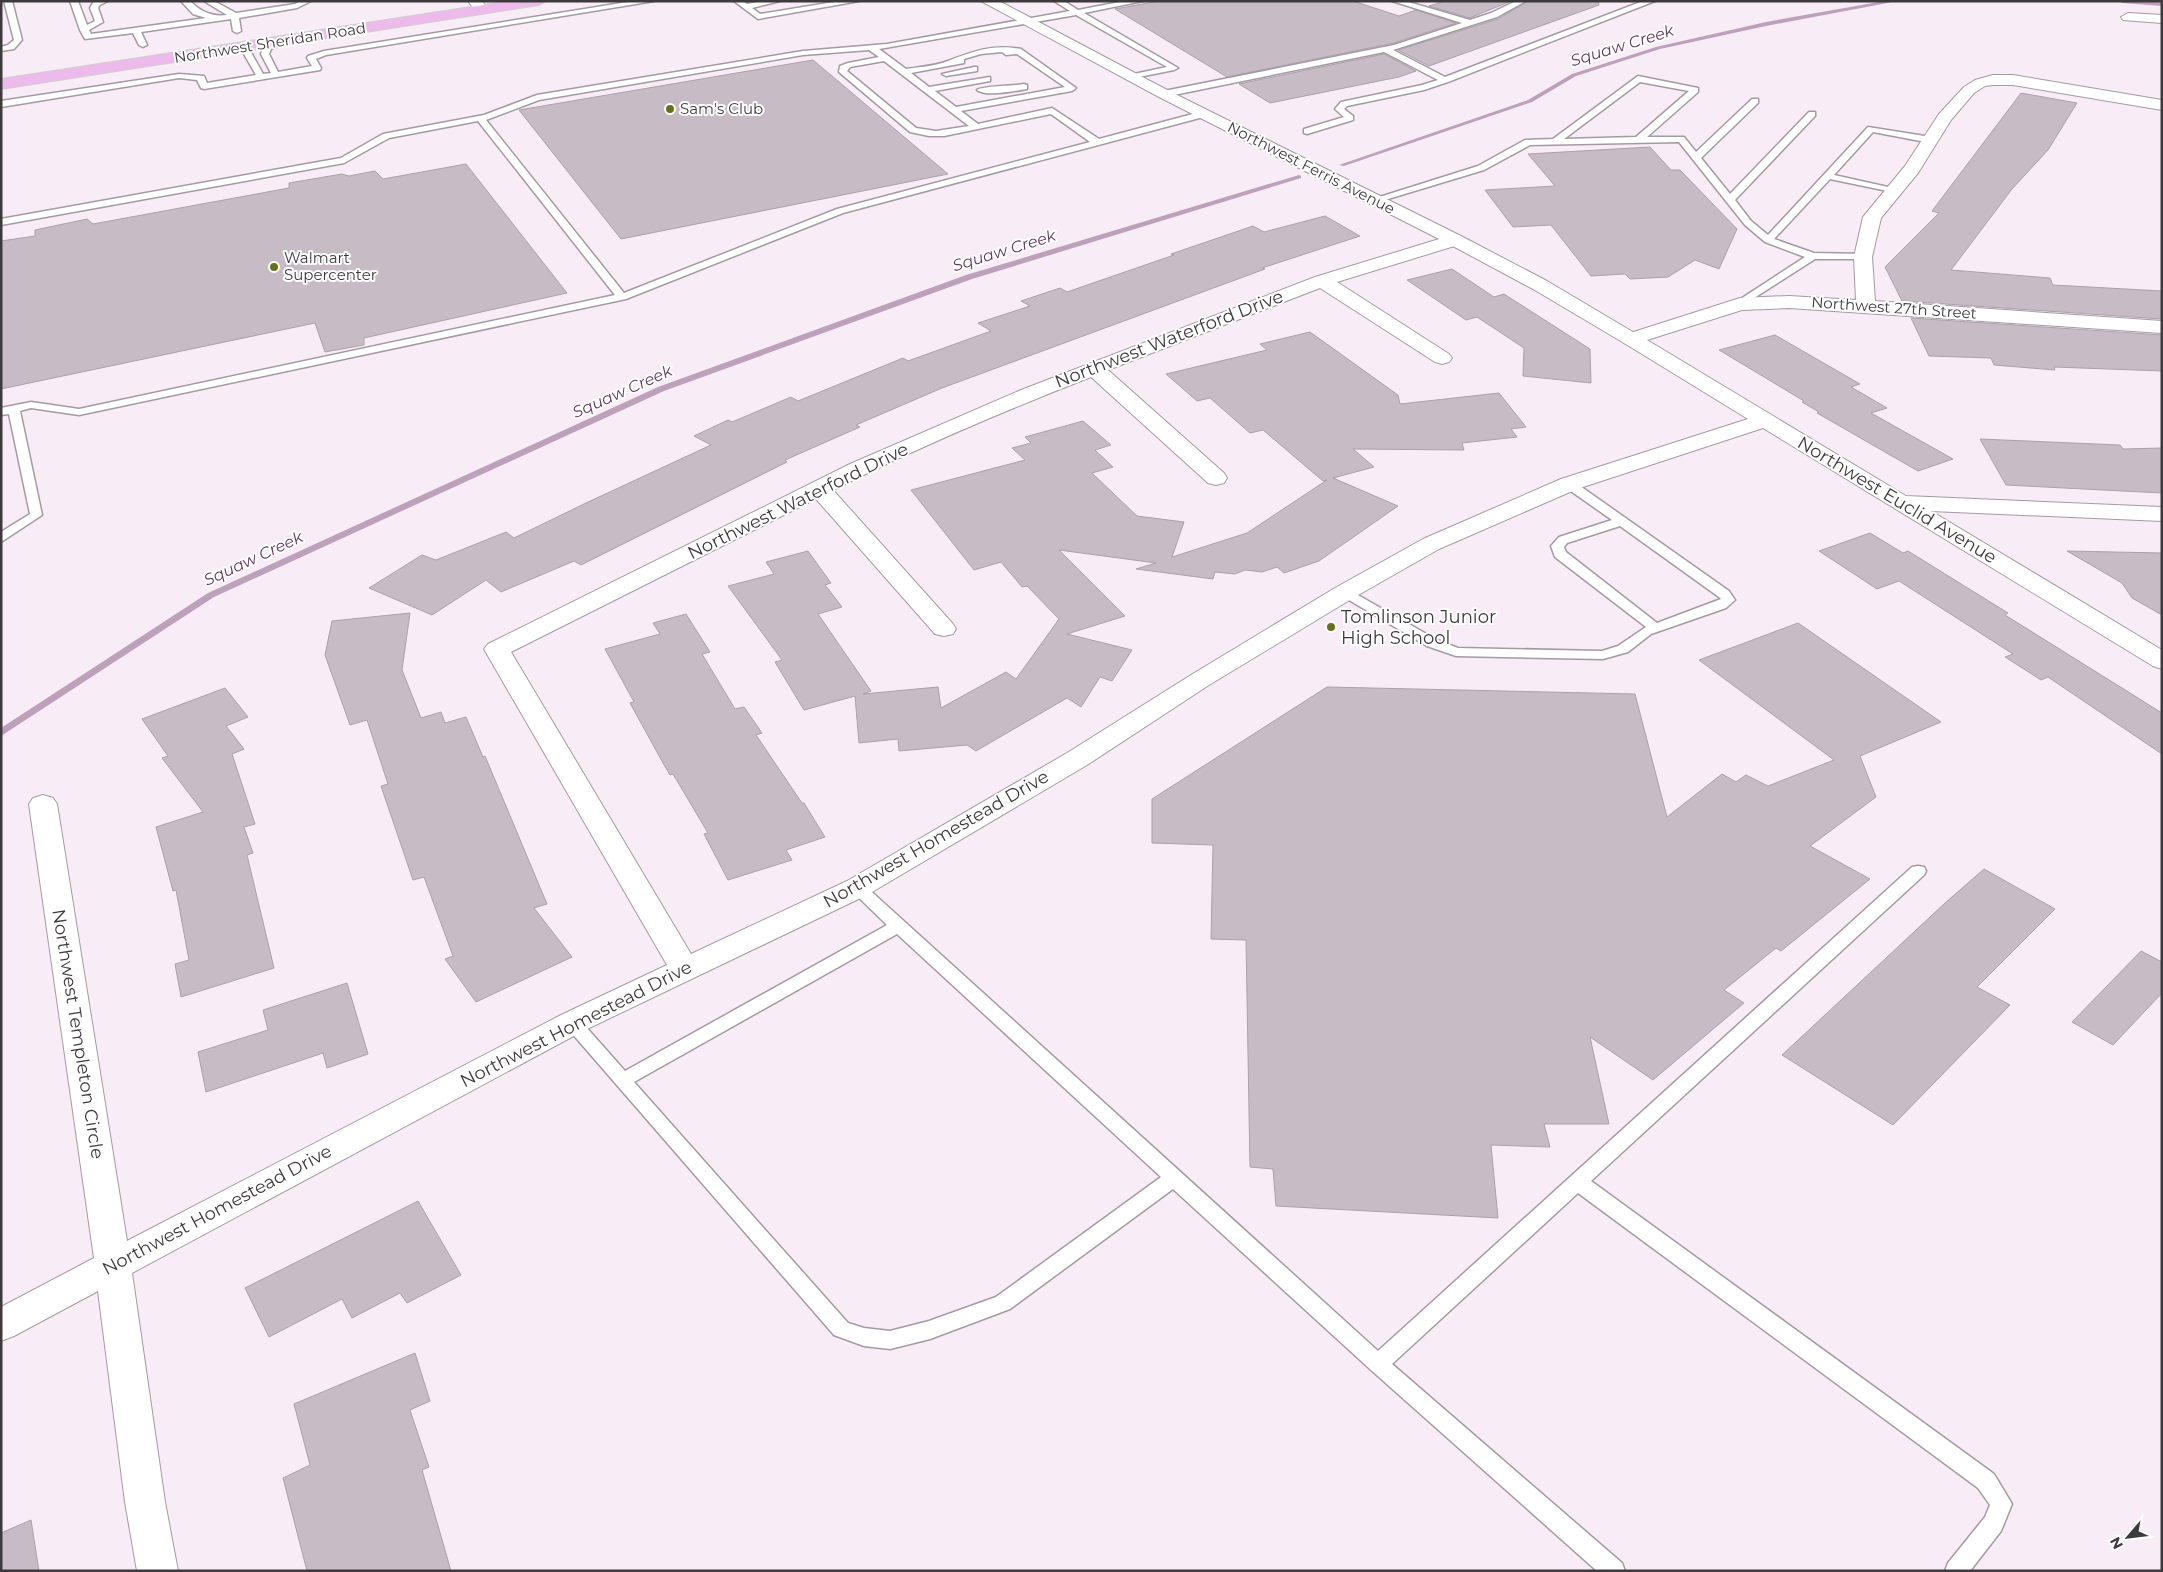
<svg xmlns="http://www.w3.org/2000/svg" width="2163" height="1572" font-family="Montserrat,sans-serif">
  <rect width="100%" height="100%" fill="#f8ecf7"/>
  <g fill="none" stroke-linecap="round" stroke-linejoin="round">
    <g fill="#bda1bb" fill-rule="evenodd">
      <path d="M 1884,1 L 1898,1 L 1766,26 L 1660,49 L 1576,76 L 1532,102 L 1344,166 L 1339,165 L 1528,100 L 1572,74 L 1656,47 L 1766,22 Z"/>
      <path d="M 2119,1 L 2162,2 L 2162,6 L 2122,3 Z"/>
      <path d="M 1299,175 L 1301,176 L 1301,178 L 972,279 L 664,391 L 214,597 L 1,736 L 1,728 L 208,593 L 658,387 L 966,275 Z"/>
    </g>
  </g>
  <g fill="#c7bcc6" stroke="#aca1ab">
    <path d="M 1159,1 L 1353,1 L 1399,16 L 1416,10 L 1456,23 L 1394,43 L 1227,77 L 1115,9 Z"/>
    <path d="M 1445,1 L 1511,1 L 1470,18 L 1429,6 Z"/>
    <path d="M 1528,1 L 1598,1 L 1599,5 L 1429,66 L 1398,50 L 1498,19 Z"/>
    <path d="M 1384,54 L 1416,71 L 1399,77 L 1270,103 L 1239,84 Z"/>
    <path d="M 813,60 L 948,174 L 621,239 L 519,110 Z"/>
    <path d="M 2021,93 L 2077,103 L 2048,150 L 2012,189 L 1951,270 L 2050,278 L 2053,285 L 2162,291 L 2162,319 L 1902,301 L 1885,267 L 1939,213 L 1932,211 Z"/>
    <path d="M 1650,147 L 1671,170 L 1680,170 L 1737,229 L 1719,269 L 1695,260 L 1668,277 L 1630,279 L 1625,274 L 1591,276 L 1551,225 L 1513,227 L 1485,190 L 1555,186 L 1528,154 Z"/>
    <path d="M 466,164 L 567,293 L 364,338 L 364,345 L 325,352 L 315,323 L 1,389 L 1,241 L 35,236 L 35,230 L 87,219 L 93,224 L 289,188 L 289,183 L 342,174 L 349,176 L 375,171 L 383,179 Z"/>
    <path d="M 1325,216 L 1360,236 L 1262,268 L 1265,269 L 942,388 L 856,425 L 860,427 L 785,460 L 787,462 L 581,565 L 574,561 L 501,592 L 486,580 L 432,615 L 369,588 L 422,555 L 436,560 L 506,532 L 514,538 L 586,503 L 711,445 L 694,436 L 728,420 L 732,422 L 791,397 L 798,401 L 903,358 L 908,361 L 991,331 L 978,323 L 1030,306 L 1021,301 L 1060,288 L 1067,292 L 1174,255 L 1171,254 L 1253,226 L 1264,232 Z"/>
    <path d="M 1452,269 L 1494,297 L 1504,294 L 1590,349 L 1591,383 L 1523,376 L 1524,348 L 1477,317 L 1466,320 L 1407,280 Z"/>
    <path d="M 1911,318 L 2162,335 L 2162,371 L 2054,367 L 2055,370 L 1994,365 L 1991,358 L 1929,356 Z"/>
    <path d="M 1310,332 L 1398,395 L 1400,404 L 1499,393 L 1526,427 L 1511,429 L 1517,437 L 1462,443 L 1464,450 L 1353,449 L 1374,467 L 1333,478 L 1398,506 L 1319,561 L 1284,573 L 1277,567 L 1262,572 L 1245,570 L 1235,574 L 1215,572 L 1213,579 L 1136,569 L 1156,563 L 1059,550 L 1125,616 L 1067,634 L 1132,650 L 1112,681 L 1100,677 L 1081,707 L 1067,698 L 976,751 L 967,745 L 899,751 L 898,739 L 859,743 L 855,696 L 804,710 L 775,662 L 782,660 L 728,586 L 774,574 L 766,562 L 808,551 L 831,583 L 825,585 L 842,607 L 818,614 L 871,691 L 863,694 L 938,687 L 941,708 L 1006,672 L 1016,679 L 1059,619 L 1027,586 L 1022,587 L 1001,562 L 974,570 L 911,490 L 1025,460 L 1012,448 L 1031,443 L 1025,437 L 1083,421 L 1111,445 L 1095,450 L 1113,467 L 1092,473 L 1137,516 L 1184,522 L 1172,557 L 1247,533 L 1327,480 L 1323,481 L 1263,430 L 1250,433 L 1210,398 L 1197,401 L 1166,374 L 1267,350 L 1260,344 Z"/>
    <path d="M 1775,335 L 1860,384 L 1851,387 L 1887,408 L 1871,413 L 1953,459 L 1918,471 L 1817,413 L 1819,412 L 1802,402 L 1804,401 L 1719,350 Z"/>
    <path d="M 1980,439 L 2120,445 L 2123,449 L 2162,448 L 2162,493 L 2006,485 Z"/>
    <path d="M 1870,533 L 1903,553 L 1908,551 L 2008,613 L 2005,615 L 2162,713 L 2162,754 L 2048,677 L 2041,680 L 2005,657 L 2013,654 L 1899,581 L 1877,589 L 1819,551 Z"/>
    <path d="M 2067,551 L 2162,553 L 2162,615 L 2132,598 L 2122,583 Z"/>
    <path d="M 410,613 L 402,670 L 421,718 L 441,712 L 445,723 L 466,717 L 483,757 L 485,756 L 547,904 L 534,908 L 572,957 L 476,1002 L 445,959 L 453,956 L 424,877 L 413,880 L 381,786 L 388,784 L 367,720 L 350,725 L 325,655 L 332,621 Z"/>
    <path d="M 686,614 L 710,652 L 702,654 L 735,709 L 744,707 L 762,733 L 756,735 L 802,803 L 804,803 L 825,837 L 786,850 L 792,860 L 728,880 L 704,834 L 708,833 L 673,774 L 670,775 L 663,763 L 630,703 L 634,702 L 605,649 L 660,634 L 653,623 Z"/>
    <path d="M 1798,623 L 1941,722 L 1860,756 L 1876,797 L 1810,846 L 1870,879 L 1781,951 L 1776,948 L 1724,990 L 1744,1003 L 1653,1080 L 1590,1037 L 1609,1124 L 1544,1124 L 1550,1147 L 1491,1145 L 1498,1218 L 1276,1206 L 1273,1169 L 1250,1167 L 1246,940 L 1211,939 L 1213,845 L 1152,843 L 1152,799 L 1327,687 L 1635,694 L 1667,817 L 1722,774 L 1736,782 L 1746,775 L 1768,786 L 1834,760 L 1699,660 Z"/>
    <path d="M 225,688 L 248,717 L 226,726 L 244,749 L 232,754 L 255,824 L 244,827 L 253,853 L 247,855 L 274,968 L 181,997 L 175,964 L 189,960 L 176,890 L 173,891 L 156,827 L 203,812 L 162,758 L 168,756 L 142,719 Z"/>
    <path d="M 1984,869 L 2055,909 L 1977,987 L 2010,1005 L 1893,1125 L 1782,1055 L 1945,903 Z"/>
    <path d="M 2141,951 L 2162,962 L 2162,993 L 2113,1045 L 2072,1022 Z"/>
    <path d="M 347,983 L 368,1054 L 327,1068 L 323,1053 L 206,1092 L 198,1052 L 268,1030 L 263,1010 Z"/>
    <path d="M 418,1201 L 461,1275 L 407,1303 L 400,1293 L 352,1318 L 342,1299 L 269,1337 L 245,1288 Z"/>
    <path d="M 415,1353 L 430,1401 L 410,1410 L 429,1467 L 422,1470 L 451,1571 L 307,1571 L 283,1478 L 310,1465 L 294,1404 Z"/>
    <path d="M 31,1520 L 39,1571 L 1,1571 L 1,1533 Z"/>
  </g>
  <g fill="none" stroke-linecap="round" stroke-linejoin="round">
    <defs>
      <g id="service">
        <path d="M 4,1 L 12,1 L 22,40 L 14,49 L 1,51 L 1,47 L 8,45 L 14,40 Z"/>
        <path d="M 70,1 L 78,1 L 87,25 L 95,21 L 90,8 L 94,1 L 108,1 L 100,5 L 98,8 L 103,22 L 89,30 L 91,34 L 206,18 L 193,14 L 181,1 L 190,1 C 201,12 212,17 227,15 L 204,1 L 214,1 L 236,13 L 295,4 L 301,1 L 311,1 L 297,8 L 239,18 L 241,31 L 237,33 L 233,31 L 231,19 L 141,32 L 147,45 L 143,47 L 139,45 L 133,33 L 85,39 L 80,30 Z"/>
        <path d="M 634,1 L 654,1 L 326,55 L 316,59 L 321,68 L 320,70 L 204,89 L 201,88 L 197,80 L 179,78 L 1,107 L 1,101 L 179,74 L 204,76 L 207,83 L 256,75 L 240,47 L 244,45 L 248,47 L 263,74 L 271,73 L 261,54 L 263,48 L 283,39 L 287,41 L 286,43 L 271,49 L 269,54 L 278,72 L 312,66 L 307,58 L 308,56 L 324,51 Z"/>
        <path d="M 734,1 L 743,1 L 747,4 L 763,1 L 780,1 L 752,8 L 760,14 L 840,1 L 859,1 L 758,19 Z"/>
        <path d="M 1054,1 L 1064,1 L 1078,10 L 1125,1 L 1143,1 L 1084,13 L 1178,68 L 1174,70 L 1129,79 L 1129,75 L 1167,67 L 1076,15 L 879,49 L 906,69 C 919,67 936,66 948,61 C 974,51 993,44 1021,49 L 1076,88 L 1072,91 L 961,111 L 978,124 L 1052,108 L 1099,139 L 1204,111 L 1207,112 L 1207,116 L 843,213 L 626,299 L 79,415 L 31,408 L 20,411 L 42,515 L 1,542 L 1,532 L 30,514 L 9,414 L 1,415 L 1,408 L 31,402 L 79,409 L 615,295 L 478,121 L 389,138 L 344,163 L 1,225 L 1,219 L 341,158 L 383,134 L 484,115 L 537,95 L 803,51 L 887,44 L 1070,11 ZM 869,50 L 879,57 L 848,63 L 840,66 L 839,72 L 910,132 L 929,136 L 944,136 L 1051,114 L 1090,142 L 837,209 L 624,293 L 486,120 L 539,100 L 803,55 ZM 1002,52 L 1006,55 L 1017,54 L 1065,87 L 956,107 L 935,91 L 990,81 L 990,77 L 929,87 L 911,73 L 964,63 L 964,59 L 981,54 ZM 884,61 L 969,126 L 936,131 L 916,128 L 847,71 L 850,67 Z"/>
        <path d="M 1392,1 L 1405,1 L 1470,20 L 1491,13 L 1516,1 L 1526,1 L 1497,17 L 1393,50 L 1445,77 L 1643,1 L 1655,1 L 1448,82 L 1424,90 L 1347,106 L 1344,109 L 1353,116 L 1353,120 L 1307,134 L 1304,133 L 1304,129 L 1344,117 L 1335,109 L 1341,102 L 1422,85 L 1438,80 L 1384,52 L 1164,97 L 1160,94 L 1164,91 L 1394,45 L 1462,23 Z"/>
        <path d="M 974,67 L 977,67 L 977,71 L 946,76 L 942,74 Z"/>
        <path d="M 1638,76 L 1698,88 L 1698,92 L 1647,137 L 1684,137 L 1696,152 L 1752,99 L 1758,99 L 1758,103 L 1701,158 L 1730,194 L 1809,112 L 1815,112 L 1815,116 L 1735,200 L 1751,221 L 1768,235 L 1868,127 L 1931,137 L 1935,140 L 1931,143 L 1873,132 L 1834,175 L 1897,189 L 1897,193 L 1830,179 L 1774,239 L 1814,253 L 1863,254 L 1867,255 L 1867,259 L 1815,259 L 1740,307 L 1735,304 L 1736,302 L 1805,257 L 1765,242 L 1745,225 L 1679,142 L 1530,145 L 1484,170 L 1378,202 L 1372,202 L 1370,200 L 1478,166 L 1525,140 L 1553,139 ZM 1640,82 L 1689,91 L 1636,137 L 1564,139 Z"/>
        <path d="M 1024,84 L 1027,85 L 1027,89 C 1015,91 986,97 977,90 C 982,86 1014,86 1024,84 Z"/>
        <path d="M 1569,480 L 1573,481 L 1729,591 L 1735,600 L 1726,608 L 1651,634 L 1628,652 L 1603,659 L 1456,656 L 1427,646 L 1337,593 L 1339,590 L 1349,590 L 1437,640 L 1458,648 L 1602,651 L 1618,646 L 1646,627 L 1555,557 L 1551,546 L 1559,537 L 1612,520 L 1565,487 L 1563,484 L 1565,481 ZM 1620,526 L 1719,597 L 1721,599 L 1657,623 L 1566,552 L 1564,547 L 1567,543 Z"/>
        <path d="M 1918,866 L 1924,867 L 1926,871 L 1924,875 L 1591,1181 L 1994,1474 L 2012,1504 L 2001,1531 L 1970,1571 L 1945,1571 L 1948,1563 L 1985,1517 L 1990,1505 L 1978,1488 L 1578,1193 L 1392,1364 L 1622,1563 L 1625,1571 L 1597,1571 L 1371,1370 L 1173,1189 L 1010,1309 L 930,1339 L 890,1349 L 864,1346 L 834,1335 L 563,1023 L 566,1018 L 572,1017 L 578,1018 L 625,1071 L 887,925 L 849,888 L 851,884 L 857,883 L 863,884 L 1378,1351 L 1912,867 ZM 897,934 L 1161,1177 L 996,1297 L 929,1321 L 890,1331 L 864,1328 L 848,1323 L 634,1082 Z"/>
      </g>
      <g id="minor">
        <path d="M 468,1 L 482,1 L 489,10 L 487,13 L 477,13 Z"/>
        <path d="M 2128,13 L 2162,15 L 2162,23 L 2123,20 L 2121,17 Z"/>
        <path d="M 1993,75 L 2013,75 L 2162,100 L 2162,110 L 2013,85 L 1993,85 L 1985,86 L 1974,93 L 1951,120 L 1918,173 L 1881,218 L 1872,257 L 1875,301 L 2162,321 L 2162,333 L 1789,308 L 1742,310 L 1647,340 L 1906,496 L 2162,507 L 2162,521 L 1931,511 L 2162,650 L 2162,669 L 2153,666 L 1763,428 L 1577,489 L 1439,549 L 1353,598 L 1209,685 L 1087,765 L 867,895 L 583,1031 L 132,1273 L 165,1502 L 178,1571 L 137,1571 L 125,1502 L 98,1291 L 14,1336 L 1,1341 L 1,1307 L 94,1258 L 29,804 L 33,798 L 43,795 L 53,798 L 57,804 L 127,1241 L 561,1015 L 667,965 L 484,649 L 488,644 L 850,464 L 1021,390 L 1315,277 L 1449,236 L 1455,235 L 1461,236 L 1464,240 L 1461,244 L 1337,282 L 1449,354 L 1452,358 L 1449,362 L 1442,364 L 1435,362 L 1320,288 L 1108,370 L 1224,473 L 1227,478 L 1224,483 L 1216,485 L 1208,483 L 1091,377 C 1004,411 917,448 833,490 L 953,624 L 956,629 L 953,634 L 944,636 L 935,634 L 816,499 L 511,652 L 691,954 L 847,881 L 1067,753 L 1191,675 L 1335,588 L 1423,539 L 1561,479 L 1748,419 L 1624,343 L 1621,339 L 1624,335 L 1740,298 L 1789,296 L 1856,300 L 1854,257 L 1863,217 L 1905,166 L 1939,114 L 1964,87 L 1975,80 Z"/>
      </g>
      <path id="tertiary" d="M 981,1 L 999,1 L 1169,91 L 1461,236 L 1547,281 L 1638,335 L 1641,339 L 1638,343 L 1631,345 L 1624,343 L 1533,289 L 1449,244 L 1159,97 Z"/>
      <path id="primary" d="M 510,1 L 546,1 L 539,5 L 1,89 L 1,79 Z"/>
    </defs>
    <use href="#service" stroke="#a59aa4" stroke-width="3"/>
    <use href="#minor" stroke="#a59aa4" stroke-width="2"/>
    <use href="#tertiary" stroke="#a59aa4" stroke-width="2"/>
    <use href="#primary" stroke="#d1cfd0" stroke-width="2"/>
    <use href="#service" fill="#fff" fill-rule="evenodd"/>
    <use href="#minor" fill="#fff" fill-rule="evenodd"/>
    <use href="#tertiary" fill="#fff" fill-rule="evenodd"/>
    <use href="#primary" fill="#ecbbeb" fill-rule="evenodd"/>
  </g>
  <g fill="#64721d" stroke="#fff" stroke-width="2">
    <circle cx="670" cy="109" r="5"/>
    <circle cx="274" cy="267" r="5"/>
    <circle cx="1331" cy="627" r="5"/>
  </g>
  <g text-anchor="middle" stroke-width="4" stroke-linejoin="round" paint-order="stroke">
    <g font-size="15" fill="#3e393d" stroke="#fff">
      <text transform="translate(270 43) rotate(-9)" y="5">Northwest Sheridan Road</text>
      <text transform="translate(1311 168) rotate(27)" y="5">Northwest Ferris Avenue</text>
      <text transform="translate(1894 308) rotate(4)" y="5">Northwest 27th Street</text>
    </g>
    <g font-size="15" fill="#3e393d" stroke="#fff" text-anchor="start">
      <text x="680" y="114">Sam's Club</text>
      <text x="284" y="263">Walmart<tspan x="284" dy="17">Supercenter</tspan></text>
    </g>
    <g font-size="16" font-style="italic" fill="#5e385d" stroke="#fff">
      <text transform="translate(1622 45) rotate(-17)" y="6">Squaw Creek</text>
      <text transform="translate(1004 250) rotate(-17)" y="6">Squaw Creek</text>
      <text transform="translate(622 391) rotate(-24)" y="6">Squaw Creek</text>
      <text transform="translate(253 558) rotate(-25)" y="6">Squaw Creek</text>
    </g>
    <g font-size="18" fill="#3e393d" stroke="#fff">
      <text transform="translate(1169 339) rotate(-21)" y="6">Northwest Waterford Drive</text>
      <text transform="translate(1897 500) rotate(31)" y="6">Northwest Euclid Avenue</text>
      <text transform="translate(798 501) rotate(-26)" y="6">Northwest Waterford Drive</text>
      <text transform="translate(936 839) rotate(-30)" y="6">Northwest Homestead Drive</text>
      <text transform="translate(576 1024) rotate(-27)" y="6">Northwest Homestead Drive</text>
      <text transform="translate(78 1034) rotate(81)" y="6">Northwest Templeton Circle</text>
      <text transform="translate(217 1210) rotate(-28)" y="6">Northwest Homestead Drive</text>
    </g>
    <g font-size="18" fill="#3e393d" stroke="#fff" text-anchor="start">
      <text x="1341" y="623">Tomlinson Junior<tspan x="1341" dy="21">High School</tspan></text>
    </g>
  </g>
  <rect width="2163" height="1572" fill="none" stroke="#3e393d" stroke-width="5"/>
  <g transform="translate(2128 1537) rotate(242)" stroke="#ffffff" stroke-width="4" paint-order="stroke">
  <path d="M0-4L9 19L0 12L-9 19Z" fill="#3e393d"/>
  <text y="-8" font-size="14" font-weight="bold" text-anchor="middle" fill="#3e393d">N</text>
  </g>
</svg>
